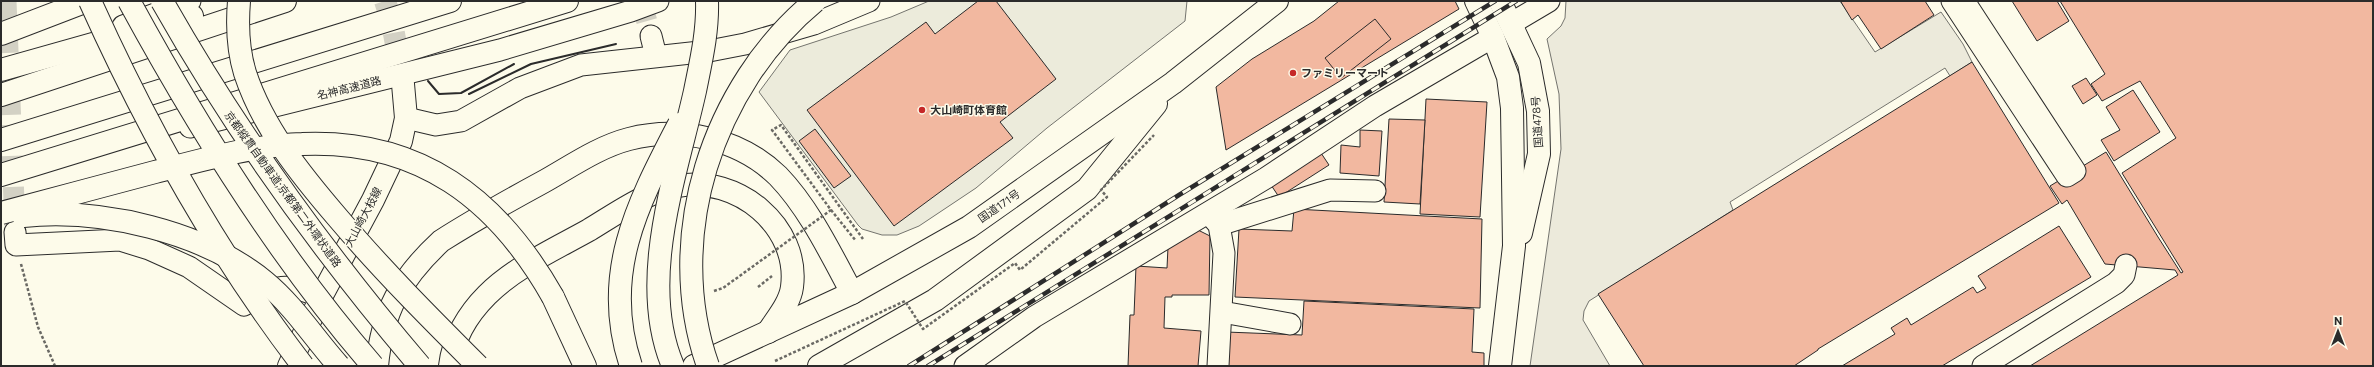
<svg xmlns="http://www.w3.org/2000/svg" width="2374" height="367" font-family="Commissioner,'Noto Sans JP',sans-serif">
  <rect width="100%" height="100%" fill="#fdfbea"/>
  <path fill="#ecebdb" stroke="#74746e" d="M 929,1 L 1187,1 L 1185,21 L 1047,128 L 976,188 L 919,226 L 897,235 L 882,235 L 862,229 L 858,225 L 759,92 L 790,50 L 891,17 Z"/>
  <path fill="#eceadb" stroke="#74746e" d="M 1566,1 L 1840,1 L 1875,52 L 1941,12 L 1963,44 L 1972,62 L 1950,76 L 1945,68 L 1730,202 L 1733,210 L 1589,301 L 1584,311 L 1583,320 L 1610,366 L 1530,366 L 1561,149 L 1559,94 L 1547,39 L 1561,26 L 1565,18 Z"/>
  <g fill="#f2b8a0" stroke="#2b2b2b">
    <path d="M 978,1 L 996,1 L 1056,79 L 1000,122 L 1013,138 L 894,226 L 807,110 L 926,22 L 935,34 Z"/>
    <path d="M 1339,1 L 1455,1 L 1459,9 L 1226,150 L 1216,87 L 1252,59 L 1314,21 Z"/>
    <path d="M 1843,1 L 1925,1 L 1934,15 L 1881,49 L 1858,15 L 1852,20 L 1841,2 Z"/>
    <path d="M 2012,1 L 2057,1 L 2069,21 L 2037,41 Z"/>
    <path d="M 2060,1 L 2373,1 L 2373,366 L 2030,366 L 2178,275 L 2175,270 L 2105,264 L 2067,200 L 2062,204 L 2050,186 L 2106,152 L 2158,237 L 2181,273 L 2183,272 L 2122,173 L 2176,138 L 2140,81 L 2102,101 L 2091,84 L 2105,74 Z"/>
    <path d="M 1375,19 L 1391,39 L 1341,78 L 1325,58 Z"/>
    <path d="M 1972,62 L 2059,203 L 1818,349 L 1818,350 L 1794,366 L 1644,366 L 1598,294 Z"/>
    <path d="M 2086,78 L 2097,95 L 2083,104 L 2072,86 Z"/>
    <path d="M 2133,90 L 2160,132 L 2114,161 L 2101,140 L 2120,130 L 2106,107 Z"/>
    <path d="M 1426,99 L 1487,102 L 1480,217 L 1420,214 Z"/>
    <path d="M 1389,119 L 1425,120 L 1420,204 L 1384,202 Z"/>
    <path d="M 815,129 L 851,176 L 834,188 L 799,141 Z"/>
    <path d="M 1360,130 L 1382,131 L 1379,176 L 1340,173 L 1341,145 L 1360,147 Z"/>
    <path d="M 1321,153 L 1329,165 L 1279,197 L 1271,185 Z"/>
    <path d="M 1294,209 L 1482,219 L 1480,308 L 1235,297 L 1239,229 L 1292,231 Z"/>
    <path d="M 2059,226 L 2091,277 L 1942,366 L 1842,366 L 1895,334 L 1891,328 L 1907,318 L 1911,325 L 1973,287 L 1977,293 L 1986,288 L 1978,276 Z"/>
    <path d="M 1196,229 L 1210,236 L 1209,295 L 1172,295 L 1172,297 L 1165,297 L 1164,328 L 1201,331 L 1198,366 L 1128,366 L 1130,315 L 1134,315 L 1136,266 L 1167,268 L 1168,247 Z"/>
    <path d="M 1304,301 L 1474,309 L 1472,352 L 1484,353 L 1484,366 L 1224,366 L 1226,332 L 1302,335 Z"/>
  </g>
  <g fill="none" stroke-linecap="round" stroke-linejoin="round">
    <g stroke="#d3d1c4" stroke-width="21" stroke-dasharray="21 10" stroke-linecap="butt">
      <path d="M 6,1 L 15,226"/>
      <path d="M 641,1 L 651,36"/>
    </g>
    <path stroke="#d3d1c4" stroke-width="22" stroke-dasharray="22 11" stroke-linecap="butt" d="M 385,1 L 392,23 L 401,71"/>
    <defs>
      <g id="minor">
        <path d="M 1952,1 L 2067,176 L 2075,171 L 1964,1"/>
        <path d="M 1512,23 L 1549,1"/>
        <path d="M 123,26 L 190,1"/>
        <path d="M 651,36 L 656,56"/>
        <path d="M 406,118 L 436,125 L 461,121 L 520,88 L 581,65 L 709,51 L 745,44 L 814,24 L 869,1"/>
        <path d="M 190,127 L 500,50 L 631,11 L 658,1"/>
        <path d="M 1210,215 L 1219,225 L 1224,253 L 1218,366"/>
        <path d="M 1219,225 L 1330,190 L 1375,191"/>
        <path d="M 15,232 L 16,245 L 120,240 L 149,249 L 189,267 L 244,305 C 278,285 282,281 321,297"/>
        <path d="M 1222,312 L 1290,324"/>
        <path d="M 965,366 L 1034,317 L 1266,178 L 1375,106 L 1493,37"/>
        <path d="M 1983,366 L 2116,283 L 2124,275 L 2126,265"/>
      </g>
      <path id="major" d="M 289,366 L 321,297 L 373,200 L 401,141 L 406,118 L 403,84"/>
      <g id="highway">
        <path d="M 1476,1 L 1493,37 L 1508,77 L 1512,108 L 1514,246 L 1500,366"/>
        <path d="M 1500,1 L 1529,63 L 1538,111 L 1539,154 L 1521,233"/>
        <path d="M 1,34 L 87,1"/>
        <path d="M 1,70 L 192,16"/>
        <path d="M 1,95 L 285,1"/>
        <path d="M 1,140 L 450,1"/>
        <path d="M 1,175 L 567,1"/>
        <path d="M 553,297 L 585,366"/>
        <path d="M 377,366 C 382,312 401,278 441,241 C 474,220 508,201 543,182 C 570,167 598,147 629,139 C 680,126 739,138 778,176 C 809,208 831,254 852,293"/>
        <path d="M 450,366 C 453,339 468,314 487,295 C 515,267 555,249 589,230 C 617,213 646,192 678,186 C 737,175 800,226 792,287 C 790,303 777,318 768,332"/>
        <path d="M 694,366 L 852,293 L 969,227 L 1173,83 L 1277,1"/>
        <path d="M 819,366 L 935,300 L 1087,189 L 1156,104"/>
      </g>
    </defs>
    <use href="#minor" stroke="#2b2b2b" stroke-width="23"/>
    <use href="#major" stroke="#2b2b2b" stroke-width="24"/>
    <use href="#highway" stroke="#2b2b2b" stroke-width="24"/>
    <g stroke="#6a6964" stroke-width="2.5" stroke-dasharray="3 2" stroke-linecap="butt">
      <path d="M 831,210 L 856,241"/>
      <path d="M 21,264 L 38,327 L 55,366"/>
      <path d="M 758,287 L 772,276"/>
    </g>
    <use href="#minor" stroke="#fdfbea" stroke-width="21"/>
    <use href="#major" stroke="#fdfbea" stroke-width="22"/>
    <use href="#highway" stroke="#fdfbea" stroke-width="22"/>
    <defs>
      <g id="rail">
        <path d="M 909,366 L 1179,195 L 1495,1"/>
        <path d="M 928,366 L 1516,1"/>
      </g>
    </defs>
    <use href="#rail" stroke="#2b2b2b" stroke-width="4.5"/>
    <use href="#rail" stroke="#fdfbea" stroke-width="3" stroke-dasharray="9" stroke-linecap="butt"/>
    <defs>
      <g id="highway-bridge">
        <path d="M 90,1 C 148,130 217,254 303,366"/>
        <path d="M 129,1 C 197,126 280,259 373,366"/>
        <path d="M 162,1 C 236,132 323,252 420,366"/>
        <path d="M 239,1 C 237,25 238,50 245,73 C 263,128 301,175 338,218 C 382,270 430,318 478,366"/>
        <path d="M 1,213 C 52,199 104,186 155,172 C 202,160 253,145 302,144 C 419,139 497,198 553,297"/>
        <path d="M 23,216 C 101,208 203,231 265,282 C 294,306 314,338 339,366"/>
        <path d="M 631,366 C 600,274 638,203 679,124"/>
        <path d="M 673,366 C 637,281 676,176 695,91 C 701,61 708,32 707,1"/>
        <path d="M 708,366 C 663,238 712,86 815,1"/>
      </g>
    </defs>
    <use href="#highway-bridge" stroke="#2b2b2b" stroke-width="24" stroke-linecap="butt"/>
    <g stroke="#6a6964" stroke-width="2.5" stroke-dasharray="3 2" stroke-linecap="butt">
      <path d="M 714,291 L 723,288 L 831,210 L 772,130 L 781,125 L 863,239"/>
      <path d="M 775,361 L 905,301 L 923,329 L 1015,263 L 1020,270 L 1107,197 L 1101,190 L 1154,135"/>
    </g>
    <use href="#highway-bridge" stroke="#fdfbea" stroke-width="22"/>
    <g stroke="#2b2b2b" stroke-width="2">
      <path d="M 428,81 L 439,94 L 461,93 L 514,64"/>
      <path d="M 469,94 L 531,64 L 616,44"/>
    </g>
  </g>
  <g fill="#c62828" stroke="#fdfbea" stroke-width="1.5">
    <circle cx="1293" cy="73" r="4"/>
    <circle cx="922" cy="110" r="4"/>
  </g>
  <g text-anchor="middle" stroke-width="3" stroke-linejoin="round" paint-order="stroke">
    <g font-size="11" font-weight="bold" fill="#2b2b2b" stroke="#fdfbea" text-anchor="start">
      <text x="1301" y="77">ファミリーマート</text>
      <text x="930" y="114">大山崎町体育館</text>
    </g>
    <g font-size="11" fill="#2b2b2b" stroke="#fdfbea">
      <text transform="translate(349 88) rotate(-14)" y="4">名神高速道路</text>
      <text transform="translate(1537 122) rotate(-94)" y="4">国道478号</text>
      <text transform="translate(283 189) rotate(54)" y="4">京都縦貫自動車道;京都第二外環状道路</text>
      <text transform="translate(999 206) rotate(-35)" y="4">国道171号</text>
      <text transform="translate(363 217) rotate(-62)" y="4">大山崎大枝線</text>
    </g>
  </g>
  <rect width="2374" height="367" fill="none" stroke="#2b2b2b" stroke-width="4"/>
  <g transform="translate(2338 331)" stroke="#fdfbea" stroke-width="3" paint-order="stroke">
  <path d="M0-3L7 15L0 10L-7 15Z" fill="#2b2b2b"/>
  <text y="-6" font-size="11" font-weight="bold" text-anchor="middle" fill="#2b2b2b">N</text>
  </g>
</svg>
